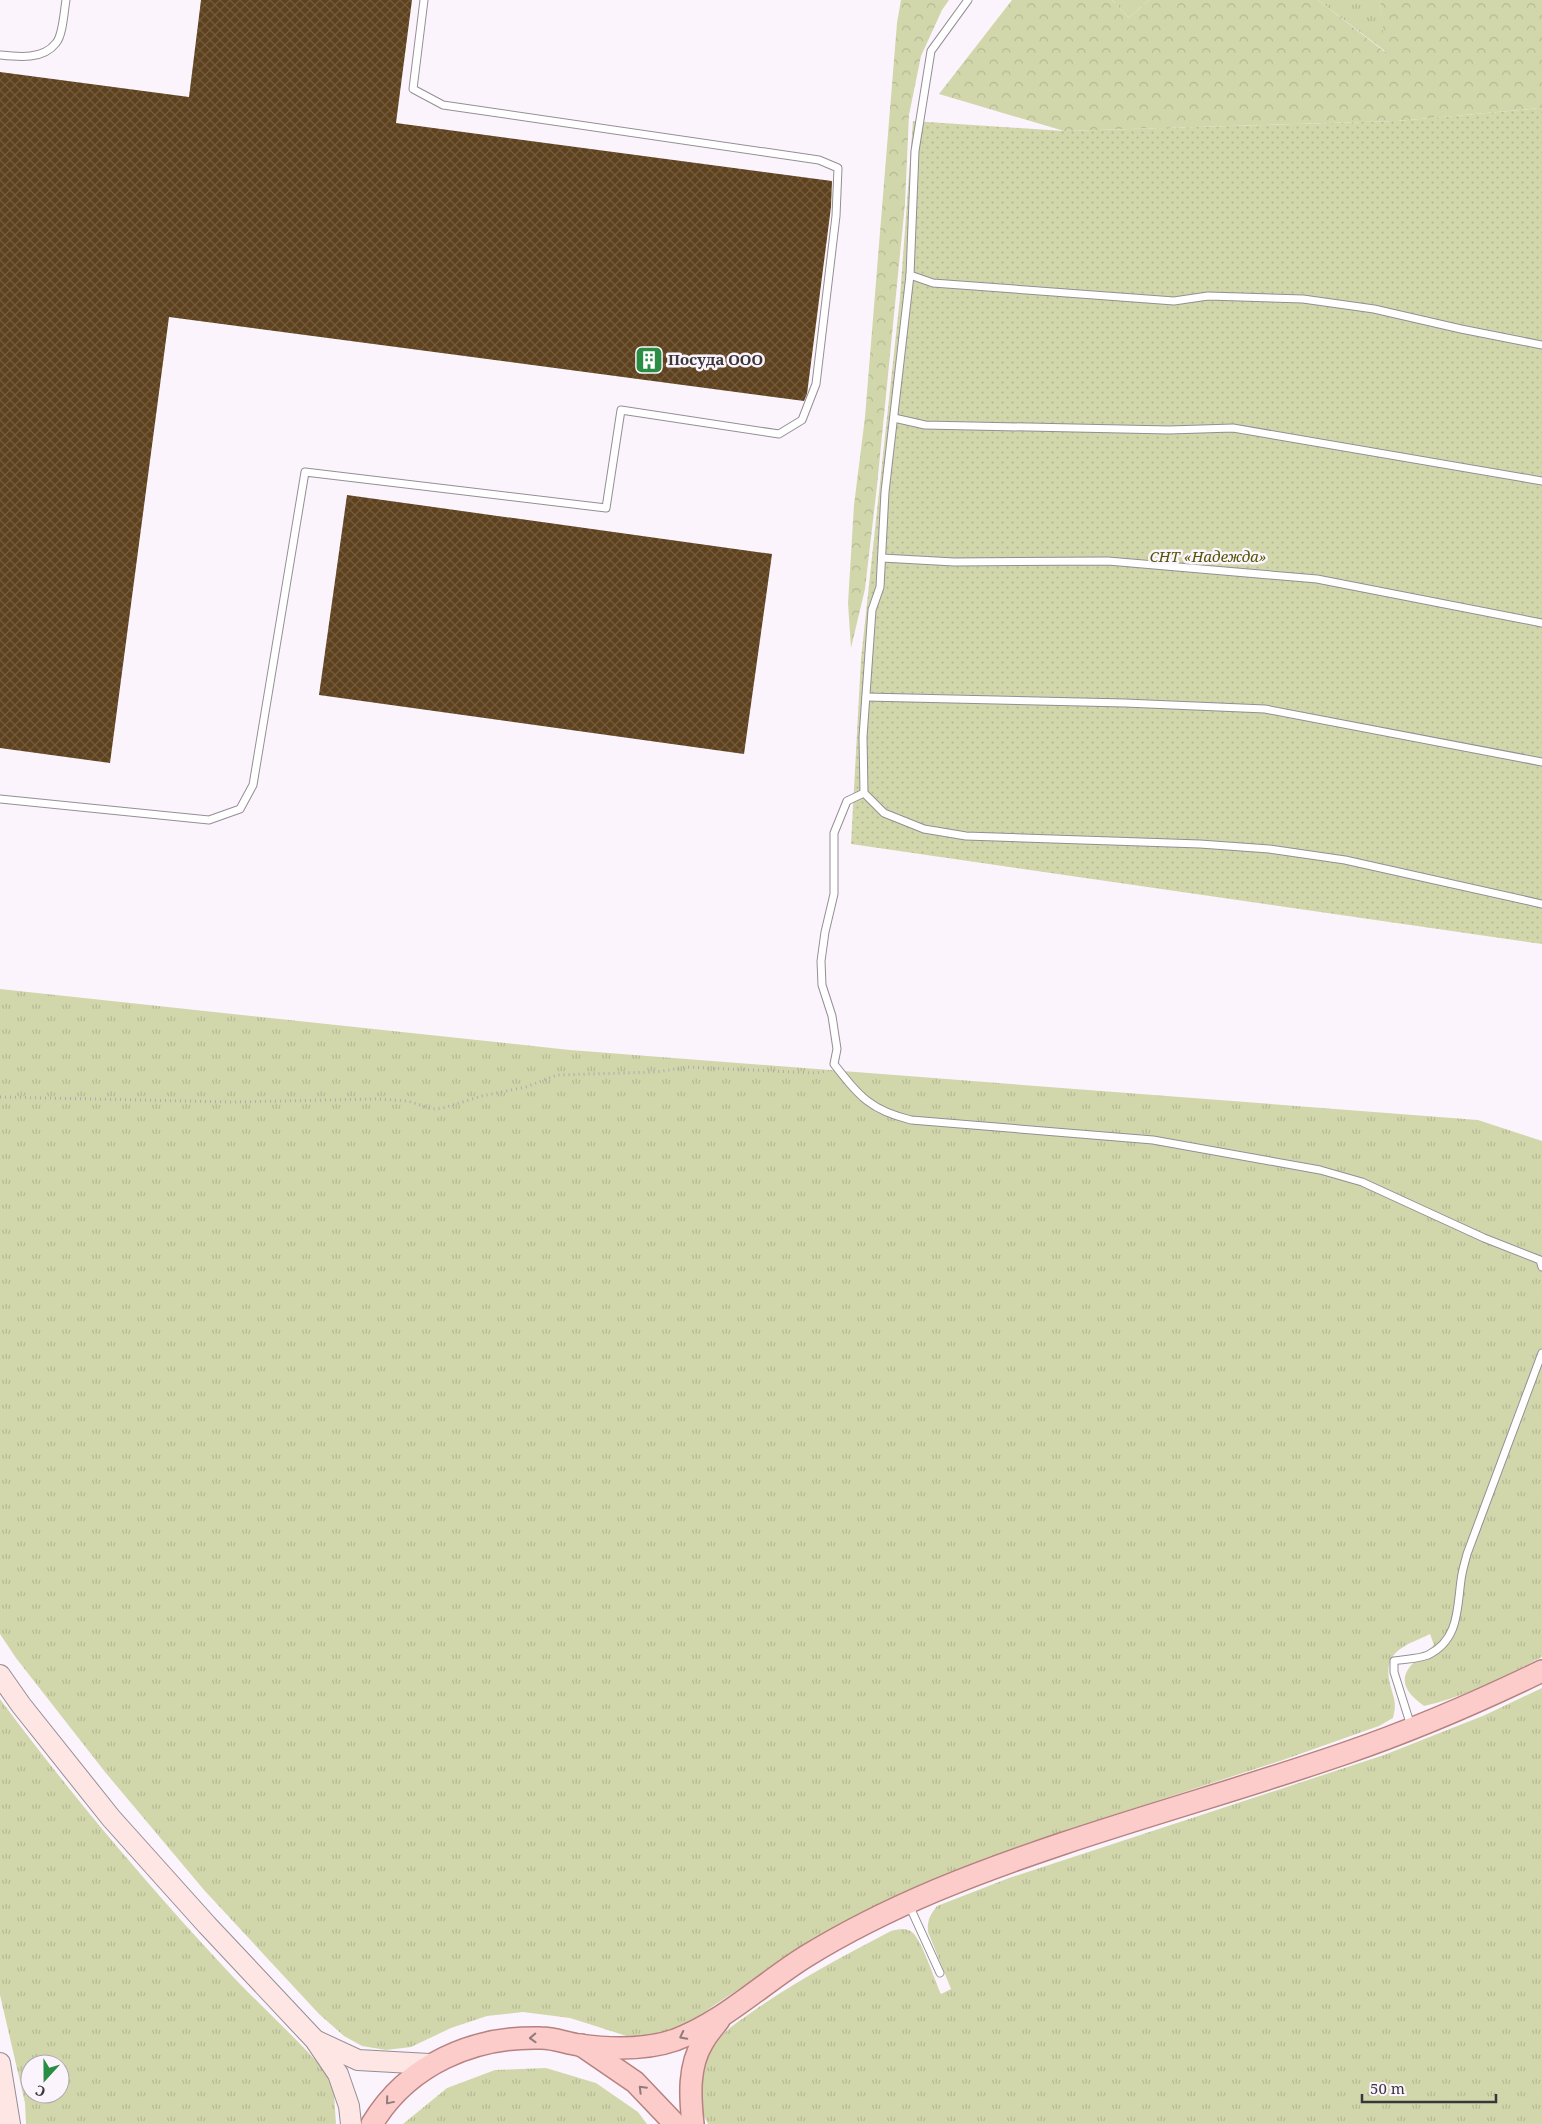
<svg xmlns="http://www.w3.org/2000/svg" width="1542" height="2124" font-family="'Noto Serif',serif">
  <defs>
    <pattern id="grass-tufts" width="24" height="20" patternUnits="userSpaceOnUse" patternTransform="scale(1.25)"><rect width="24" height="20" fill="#d2d7ab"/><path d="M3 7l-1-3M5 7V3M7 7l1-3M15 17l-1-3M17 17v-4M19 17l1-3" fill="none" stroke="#b5b994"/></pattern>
    <pattern id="forest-crowns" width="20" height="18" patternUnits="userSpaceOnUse" patternTransform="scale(1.25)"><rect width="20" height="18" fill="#d2d7ab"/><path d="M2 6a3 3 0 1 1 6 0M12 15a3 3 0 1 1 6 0" fill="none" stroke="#b5b994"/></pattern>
    <pattern id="garden-dots" width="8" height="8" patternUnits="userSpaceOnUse" patternTransform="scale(1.25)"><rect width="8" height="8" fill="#d2d7ab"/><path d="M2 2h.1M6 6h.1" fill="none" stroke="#b5b994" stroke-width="1.8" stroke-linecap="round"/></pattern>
    <pattern id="building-cross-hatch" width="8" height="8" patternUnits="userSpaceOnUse" patternTransform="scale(1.25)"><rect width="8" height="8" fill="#5e411d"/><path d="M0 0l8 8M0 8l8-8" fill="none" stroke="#725b3e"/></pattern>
  </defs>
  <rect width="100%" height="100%" fill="#fcf4fc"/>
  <g fill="url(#grass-tufts)" fill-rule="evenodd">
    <path d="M 1112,0 L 1149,0 L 1129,18 Z"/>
    <path d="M 1318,0 L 1380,0 L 1386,52 Z"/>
    <path d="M 0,989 L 570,1050 L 1478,1120 L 1542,1141 L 1542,1657 C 1505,1676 1465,1697 1424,1706 C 1388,1680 1409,1665 1434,1645 L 1430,1634 C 1405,1646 1382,1651 1390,1684 C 1394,1699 1397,1703 1393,1718 L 1379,1726 L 1283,1760 L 1030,1842 L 915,1887 L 810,1943 L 716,2004 L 684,2027 L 658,2038 L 633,2038 L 570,2018 L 523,2012 L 487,2016 L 451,2028 L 411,2047 L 386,2050 L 362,2046 L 344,2036 L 319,2014 L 204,1890 L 105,1772 L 16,1658 L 0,1634 Z"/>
    <path d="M 1542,1688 L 1542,2124 L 708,2124 C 705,2117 700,2110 699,2103 C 696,2083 704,2060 714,2045 C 723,2031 739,2021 752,2012 C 796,1981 843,1956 891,1931 C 898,1929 907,1927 913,1933 C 922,1941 935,1981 941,1994 L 951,1989 L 928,1932 C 927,1920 930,1915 937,1906 L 1009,1878 L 1384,1755 L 1485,1715 Z"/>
    <path d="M 0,1699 C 69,1792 144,1881 223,1966 C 256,2002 293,2034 326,2072 L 334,2093 L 336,2124 L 26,2124 L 25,2103 L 0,1995 ZM 30,2064 L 60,2064 L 60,2094 L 30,2094 Z"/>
    <path d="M 546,2068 L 596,2083 L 638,2112 L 647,2124 L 403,2124 L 447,2088 L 495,2070 Z"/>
  </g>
  <g fill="url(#forest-crowns)">
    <path d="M 901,0 L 949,0 L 942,10 L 921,56 L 909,115 L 905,204 L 877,486 L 865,589 L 851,648 L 848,603 L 854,505 L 865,417 L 897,23 Z"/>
    <path d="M 1012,0 L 1112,0 L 1129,18 L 1149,0 L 1318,0 L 1385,52 L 1380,0 L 1542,0 L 1542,108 L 1397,121 L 1064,131 L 939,94 Z"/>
  </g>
  <path fill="url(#garden-dots)" d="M 1542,108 L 1542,944 L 851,844 L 861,659 L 900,297 L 913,121 L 1064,131 L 1397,121 Z"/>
  <g fill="url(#building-cross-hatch)">
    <path d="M 201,0 L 412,0 L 396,123 L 832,181 L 831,207 L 807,394 L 804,401 L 169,317 L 110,763 L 0,748 L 0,72 L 189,97 Z"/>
    <path d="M 347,495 L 772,554 L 744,754 L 319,695 Z"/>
  </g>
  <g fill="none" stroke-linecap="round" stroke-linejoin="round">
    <defs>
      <g id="lane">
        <path d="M 968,0 L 931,51 L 915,151 L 910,275 L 885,492 L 880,587 L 872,610 L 863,737 L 864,793 L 884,813 L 924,829 L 966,836 L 1200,844 L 1269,849 L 1345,860 L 1542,904"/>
        <path d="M 0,55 C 18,57 43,60 56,43 C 63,35 64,11 66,0"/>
        <path d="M 910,275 L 933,283 L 1174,301 L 1208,296 L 1303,299 L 1374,309 L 1461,329 L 1542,345"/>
        <path d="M 894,418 L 925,425 L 1169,430 L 1233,428 L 1542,481"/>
        <path d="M 882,558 L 954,562 L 1108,561 L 1317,579 L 1542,623"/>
        <path d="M 866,697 L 1125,703 L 1265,709 L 1542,762"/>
        <path d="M 864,793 L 847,801 L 834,833 L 834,894 L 825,932 L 821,961 L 822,985 L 832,1016 L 837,1049 L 834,1064 C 860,1097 870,1110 911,1120 L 1153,1140 L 1320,1170 L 1362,1182 L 1484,1238 L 1540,1260 L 1542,1267"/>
        <path d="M 0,799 L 209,820 L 240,809 L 253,785 L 305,472 L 606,508 L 621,410 L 779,434 L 802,420 L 816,384 L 836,216 L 838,168 L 819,160 L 443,105 L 413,89 L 424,0"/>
        <path d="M 1411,1726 L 1394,1672 L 1394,1661 C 1404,1659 1419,1659 1428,1655 C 1459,1640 1457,1609 1461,1580 C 1462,1571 1465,1562 1467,1554 L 1542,1353"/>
        <path d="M 909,1905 L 940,1973"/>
      </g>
      <g id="secondary">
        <path d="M 0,1675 L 21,1705 L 111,1818 L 207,1925 L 315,2040 L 338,2074 L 349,2106 L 351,2124"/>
        <path d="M 317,2041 L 358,2060 L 429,2064"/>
        <path d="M 0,2063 L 10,2124"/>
      </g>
      <g id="primary">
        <path d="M 581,2045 L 635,2082 L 675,2124"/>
        <path d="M 372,2124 C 408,2064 474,2036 541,2038 C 554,2038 566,2043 579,2045 C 609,2049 646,2050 675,2040 C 723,2022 762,1984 805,1957 C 847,1931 892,1909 937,1890 C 1070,1835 1210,1800 1346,1753 C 1413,1730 1478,1702 1542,1671"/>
        <path d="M 693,2124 C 690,2097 688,2066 703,2042 C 707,2034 714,2027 719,2020"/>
      </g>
    </defs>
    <use href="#lane" stroke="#958e95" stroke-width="9"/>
    <use href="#secondary" stroke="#958e95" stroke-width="22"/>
    <use href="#primary" stroke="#b68280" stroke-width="24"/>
    <path stroke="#b0aab0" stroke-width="3" stroke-dasharray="1 4" stroke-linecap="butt" d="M 0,1097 L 233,1102 L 379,1099 L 408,1101 L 432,1109 L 443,1108 L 482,1096 L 526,1087 L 557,1075 L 657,1072 L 686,1067 L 816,1073 L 826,1071"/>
    <use href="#lane" stroke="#fff" stroke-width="7"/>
    <use href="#secondary" stroke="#fde6e4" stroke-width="20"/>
    <use href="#primary" stroke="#fbccc9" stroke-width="21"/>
  </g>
  <defs><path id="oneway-chevron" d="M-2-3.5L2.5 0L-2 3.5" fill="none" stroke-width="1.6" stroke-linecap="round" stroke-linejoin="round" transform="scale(1.25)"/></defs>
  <g stroke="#917a7a">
    <use href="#oneway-chevron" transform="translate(683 2036) rotate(153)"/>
    <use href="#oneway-chevron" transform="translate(533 2038) rotate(178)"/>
    <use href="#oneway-chevron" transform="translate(642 2089) rotate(-135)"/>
    <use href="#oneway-chevron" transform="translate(389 2101) rotate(130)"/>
  </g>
  <defs>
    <symbol id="building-square" viewBox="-11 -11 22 22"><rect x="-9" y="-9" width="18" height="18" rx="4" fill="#298e44" stroke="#fcf4fc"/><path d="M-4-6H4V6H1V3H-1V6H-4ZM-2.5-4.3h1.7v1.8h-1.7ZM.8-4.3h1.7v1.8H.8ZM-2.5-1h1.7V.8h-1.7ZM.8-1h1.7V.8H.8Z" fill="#fff"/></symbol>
  </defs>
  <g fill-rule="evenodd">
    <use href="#building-square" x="633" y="344" width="32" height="32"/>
  </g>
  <g text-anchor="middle" stroke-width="5" stroke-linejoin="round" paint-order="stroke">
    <g font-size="15" font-weight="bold" fill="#3a373a" stroke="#fcf4fc" text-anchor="start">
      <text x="668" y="365">Посуда ООО</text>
    </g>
    <g font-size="15" font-style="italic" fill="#535707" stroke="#fcf4fc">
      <text x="1208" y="562">СНТ «Надежда»</text>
    </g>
  </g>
  <g transform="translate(45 2079) rotate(201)"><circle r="24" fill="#fcf4fc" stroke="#aea8ae"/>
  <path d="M0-4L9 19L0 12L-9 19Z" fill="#298e44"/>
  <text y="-8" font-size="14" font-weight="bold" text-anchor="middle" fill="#3a373a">С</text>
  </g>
  <path d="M1362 2094v8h134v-8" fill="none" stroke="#3a373a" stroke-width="2.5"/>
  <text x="1370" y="2094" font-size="15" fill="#3a373a" stroke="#fcf4fc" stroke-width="4" paint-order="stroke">50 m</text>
</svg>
